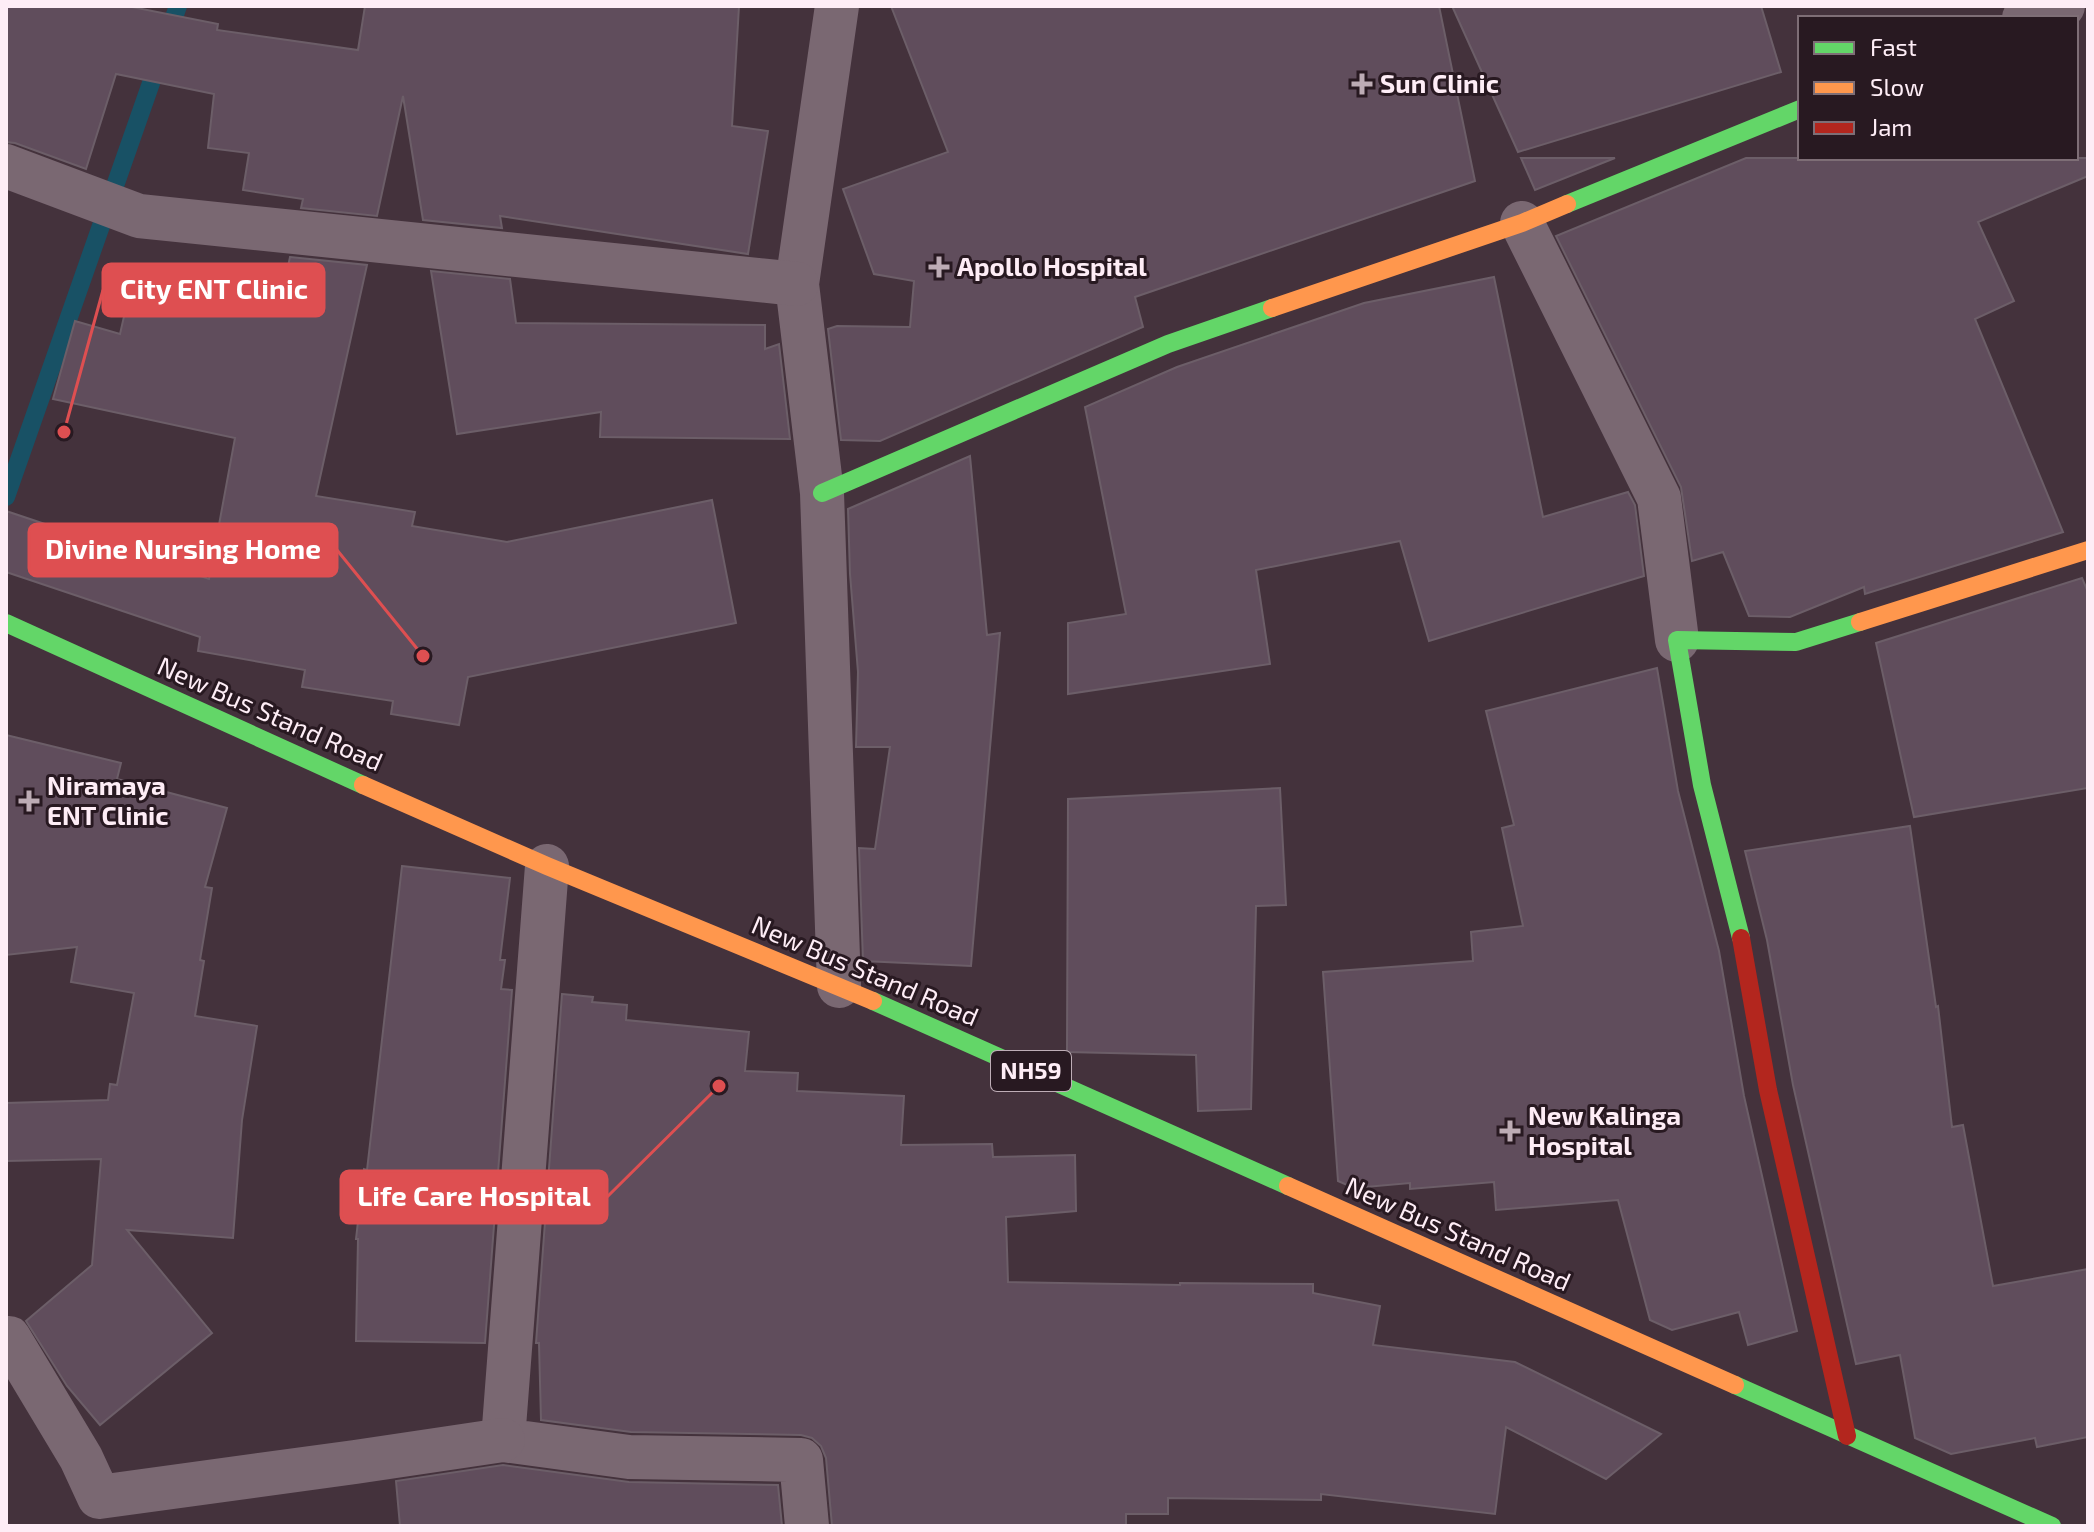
<svg xmlns="http://www.w3.org/2000/svg" width="2094" height="1532" font-family="'Exo 2',sans-serif">
  <rect width="100%" height="100%" fill="#44323c"/>
  <g fill="none" stroke-linecap="round" stroke-linejoin="round">
    <path stroke="#185165" stroke-width="18" d="M 6,497 L 178,6"/>
  </g>
  <g fill="#604d5c" stroke="#6c5e68" stroke-width="2">
    <path d="M 6,6 L 127,6 L 218,24 L 217,30 L 358,50 L 365,6 L 739,6 L 732,126 L 768,131 L 748,254 L 500,216 L 502,228 L 423,220 L 403,96 L 377,216 L 301,208 L 303,199 L 243,190 L 249,153 L 208,148 L 214,94 L 116,74 L 86,169 L 15,143 L 6,142 Z"/>
    <path d="M 891,6 L 1439,6 L 1475,181 L 1135,297 L 1143,327 L 880,441 L 841,440 L 828,329 L 837,326 L 910,327 L 914,281 L 874,274 L 843,189 L 948,152 Z"/>
    <path d="M 1452,6 L 1761,6 L 1781,72 L 1518,152 Z"/>
    <path d="M 1521,158 L 1615,158 L 1535,190 Z"/>
    <path d="M 1746,158 L 2088,158 L 2088,176 L 1978,222 L 2014,301 L 1975,319 L 2063,532 L 1865,594 L 1864,587 L 1790,617 L 1749,616 L 1723,552 L 1692,561 L 1681,487 L 1556,236 Z"/>
    <path d="M 290,257 L 367,265 L 316,496 L 415,512 L 412,526 L 507,542 L 712,500 L 736,623 L 468,677 L 459,725 L 391,714 L 393,701 L 302,687 L 305,670 L 198,651 L 200,637 L 6,572 L 6,511 L 209,579 L 235,438 L 53,399 L 75,321 L 120,334 L 133,277 L 279,308 Z"/>
    <path d="M 431,271 L 510,279 L 516,323 L 765,325 L 765,349 L 779,344 L 790,439 L 600,437 L 601,412 L 457,434 Z"/>
    <path d="M 1494,277 L 1543,517 L 1628,492 L 1635,505 L 1644,576 L 1429,641 L 1400,541 L 1256,570 L 1270,664 L 1068,694 L 1068,623 L 1126,614 L 1085,407 L 1177,367 L 1364,303 Z"/>
    <path d="M 970,456 L 987,635 L 1000,633 L 971,966 L 863,961 L 859,848 L 875,849 L 890,747 L 856,747 L 858,672 L 850,574 L 848,509 Z"/>
    <path d="M 2082,578 L 2088,592 L 2088,788 L 1914,817 L 1876,643 Z"/>
    <path d="M 1657,668 L 1678,791 L 1719,951 L 1744,1096 L 1797,1331 L 1748,1345 L 1739,1312 L 1672,1330 L 1650,1320 L 1618,1200 L 1496,1210 L 1494,1182 L 1410,1189 L 1410,1183 L 1354,1188 L 1338,1181 L 1323,972 L 1473,961 L 1471,932 L 1523,926 L 1502,828 L 1514,825 L 1486,711 Z"/>
    <path d="M 6,735 L 121,763 L 117,779 L 227,808 L 205,887 L 212,888 L 200,960 L 204,961 L 195,1016 L 257,1026 L 242,1120 L 233,1238 L 127,1230 L 212,1333 L 100,1425 L 67,1386 L 26,1321 L 92,1265 L 101,1159 L 6,1161 L 6,1103 L 108,1100 L 110,1084 L 117,1085 L 134,993 L 71,982 L 77,947 L 6,955 Z"/>
    <path d="M 1280,788 L 1286,905 L 1256,906 L 1251,1109 L 1198,1111 L 1196,1055 L 1067,1052 L 1068,799 Z"/>
    <path d="M 1910,826 L 1936,1007 L 1938,1006 L 1952,1127 L 1963,1125 L 1993,1286 L 2088,1269 L 2088,1437 L 2037,1447 L 2035,1438 L 1951,1454 L 1915,1438 L 1900,1355 L 1856,1364 L 1793,1085 L 1767,940 L 1745,851 Z"/>
    <path d="M 402,866 L 510,878 L 500,960 L 505,960 L 501,989 L 512,990 L 485,1343 L 356,1341 L 358,1239 L 356,1239 L 364,1169 L 367,1170 Z"/>
    <path d="M 562,994 L 593,997 L 592,1002 L 627,1005 L 626,1020 L 749,1032 L 745,1071 L 798,1073 L 797,1091 L 904,1096 L 901,1145 L 992,1144 L 993,1157 L 1075,1155 L 1076,1211 L 1006,1217 L 1008,1282 L 1180,1285 L 1180,1283 L 1313,1284 L 1313,1293 L 1380,1306 L 1373,1345 L 1515,1362 L 1661,1434 L 1606,1479 L 1506,1427 L 1495,1514 L 1321,1494 L 1321,1500 L 1168,1498 L 1168,1514 L 1126,1514 L 1126,1526 L 832,1526 L 826,1458 L 821,1446 L 812,1438 L 801,1435 L 631,1432 L 541,1420 L 539,1343 L 536,1343 Z"/>
    <path d="M 503,1465 L 629,1482 L 778,1485 L 782,1526 L 400,1526 L 396,1481 Z"/>
  </g>
  <g fill="none" stroke-linecap="round" stroke-linejoin="round">
    <g stroke="#7a6872" stroke-width="44">
      <path d="M 837,6 L 797,284 L 822,493 L 839,986"/>
      <path d="M 2024,18 L 2063,6"/>
      <path d="M 6,166 L 139,216 L 797,284"/>
      <path d="M 1522,223 L 1659,498 L 1677,640"/>
      <path d="M 547,866 L 503,1440 L 629,1457 L 801,1460 L 807,1526"/>
      <path d="M 6,1338 L 9,1338 L 81,1458 L 99,1497 L 355,1462 L 503,1440"/>
    </g>
    <g stroke="#63d668" stroke-width="18">
      <path d="M 1567,204 L 1800,109"/>
      <path d="M 822,493 L 1168,344 L 1272,308"/>
      <path d="M 6,623 L 363,785"/>
      <path d="M 1741,938 L 1702,785 L 1677,640 L 1796,642 L 1860,622"/>
      <path d="M 873,1001 L 1288,1186"/>
      <path d="M 1735,1385 L 2052,1526"/>
    </g>
    <g stroke="#ff974d" stroke-width="18">
      <path d="M 1272,308 L 1522,223 L 1567,204"/>
      <path d="M 1860,622 L 2088,550"/>
      <path d="M 363,785 L 547,866 L 873,1001"/>
      <path d="M 1288,1186 L 1735,1385"/>
    </g>
    <path stroke="#b3261e" stroke-width="18" d="M 1741,938 L 1768,1090 L 1847,1436"/>
  </g>
  <g fill="#bdacb5" stroke="#281921" stroke-width="3">
    <path d="M1358 72h8v8h8v8h-8v8h-8v-8h-8v-8h8z"/>
    <path d="M935 255h8v8h8v8h-8v8h-8v-8h-8v-8h8z"/>
    <path d="M25 789h8v8h8v8h-8v8h-8v-8h-8v-8h8z"/>
    <path d="M1506 1119h8v8h8v8h-8v8h-8v-8h-8v-8h8z"/>
  </g>
  <g text-anchor="middle" stroke-width="6" stroke-linejoin="round" paint-order="stroke">
    <rect fill="#281921" stroke="#beadb6" stroke-width="2" x="991" y="1051" width="80" height="40" rx="6"/>
    <g font-size="24" font-weight="bold" fill="#feedf6">
      <text x="1031" y="1079">NH59</text>
    </g>
    <g font-size="26" font-weight="bold" fill="#feedf6" stroke="#281921" text-anchor="start">
      <text x="1380" y="93">Sun Clinic</text>
      <text x="957" y="276">Apollo Hospital</text>
      <text x="47" y="795">Niramaya<tspan x="47" dy="30">ENT Clinic</tspan></text>
      <text x="1528" y="1125">New Kalinga<tspan x="1528" dy="30">Hospital</tspan></text>
    </g>
    <g font-size="26" fill="#feedf6" stroke="#281921">
      <text transform="translate(270 714) rotate(24)" y="9">New Bus Stand Road</text>
      <text transform="translate(865 971) rotate(23)" y="9">New Bus Stand Road</text>
      <text transform="translate(1458 1234) rotate(24)" y="9">New Bus Stand Road</text>
    </g>
  </g>
  <path fill="none" stroke="#de4f51" stroke-width="3" d="M64 432L103 290M423 656L337 550M719 1086L607 1197"/>
  <g fill="#de4f51" stroke="#281921" stroke-width="3">
    <circle cx="64" cy="432" r="8"/>
    <circle cx="423" cy="656" r="8"/>
    <circle cx="719" cy="1086" r="8"/>
  </g>
  <g fill="#de4f51" stroke="#de4f51" stroke-width="3">
    <rect x="103" y="264" width="221" height="52" rx="8"/>
    <rect x="29" y="524" width="308" height="52" rx="8"/>
    <rect x="341" y="1171" width="266" height="52" rx="8"/>
  </g>
  <g font-size="28" text-anchor="middle" font-weight="bold" fill="#fff">
    <text x="214" y="299">City ENT Clinic</text>
    <text x="183" y="559">Divine Nursing Home</text>
    <text x="474" y="1206">Life Care Hospital</text>
  </g>
  <rect width="2094" height="1532" fill="none" stroke="#feedf6" stroke-width="16"/>
  <rect x="1798" y="16" width="280" height="144" fill="#281921" stroke="#7e6e76" stroke-width="2"/>
  <rect x="1814" y="42" width="40" height="12" fill="#63d668" stroke="#7e6e76" stroke-width="2"/>
  <text x="1870" y="56" font-size="24" fill="#feedf6">Fast</text>
  <rect x="1814" y="82" width="40" height="12" fill="#ff974d" stroke="#7e6e76" stroke-width="2"/>
  <text x="1870" y="96" font-size="24" fill="#feedf6">Slow</text>
  <rect x="1814" y="122" width="40" height="12" fill="#b3261e" stroke="#7e6e76" stroke-width="2"/>
  <text x="1870" y="136" font-size="24" fill="#feedf6">Jam</text>
</svg>
